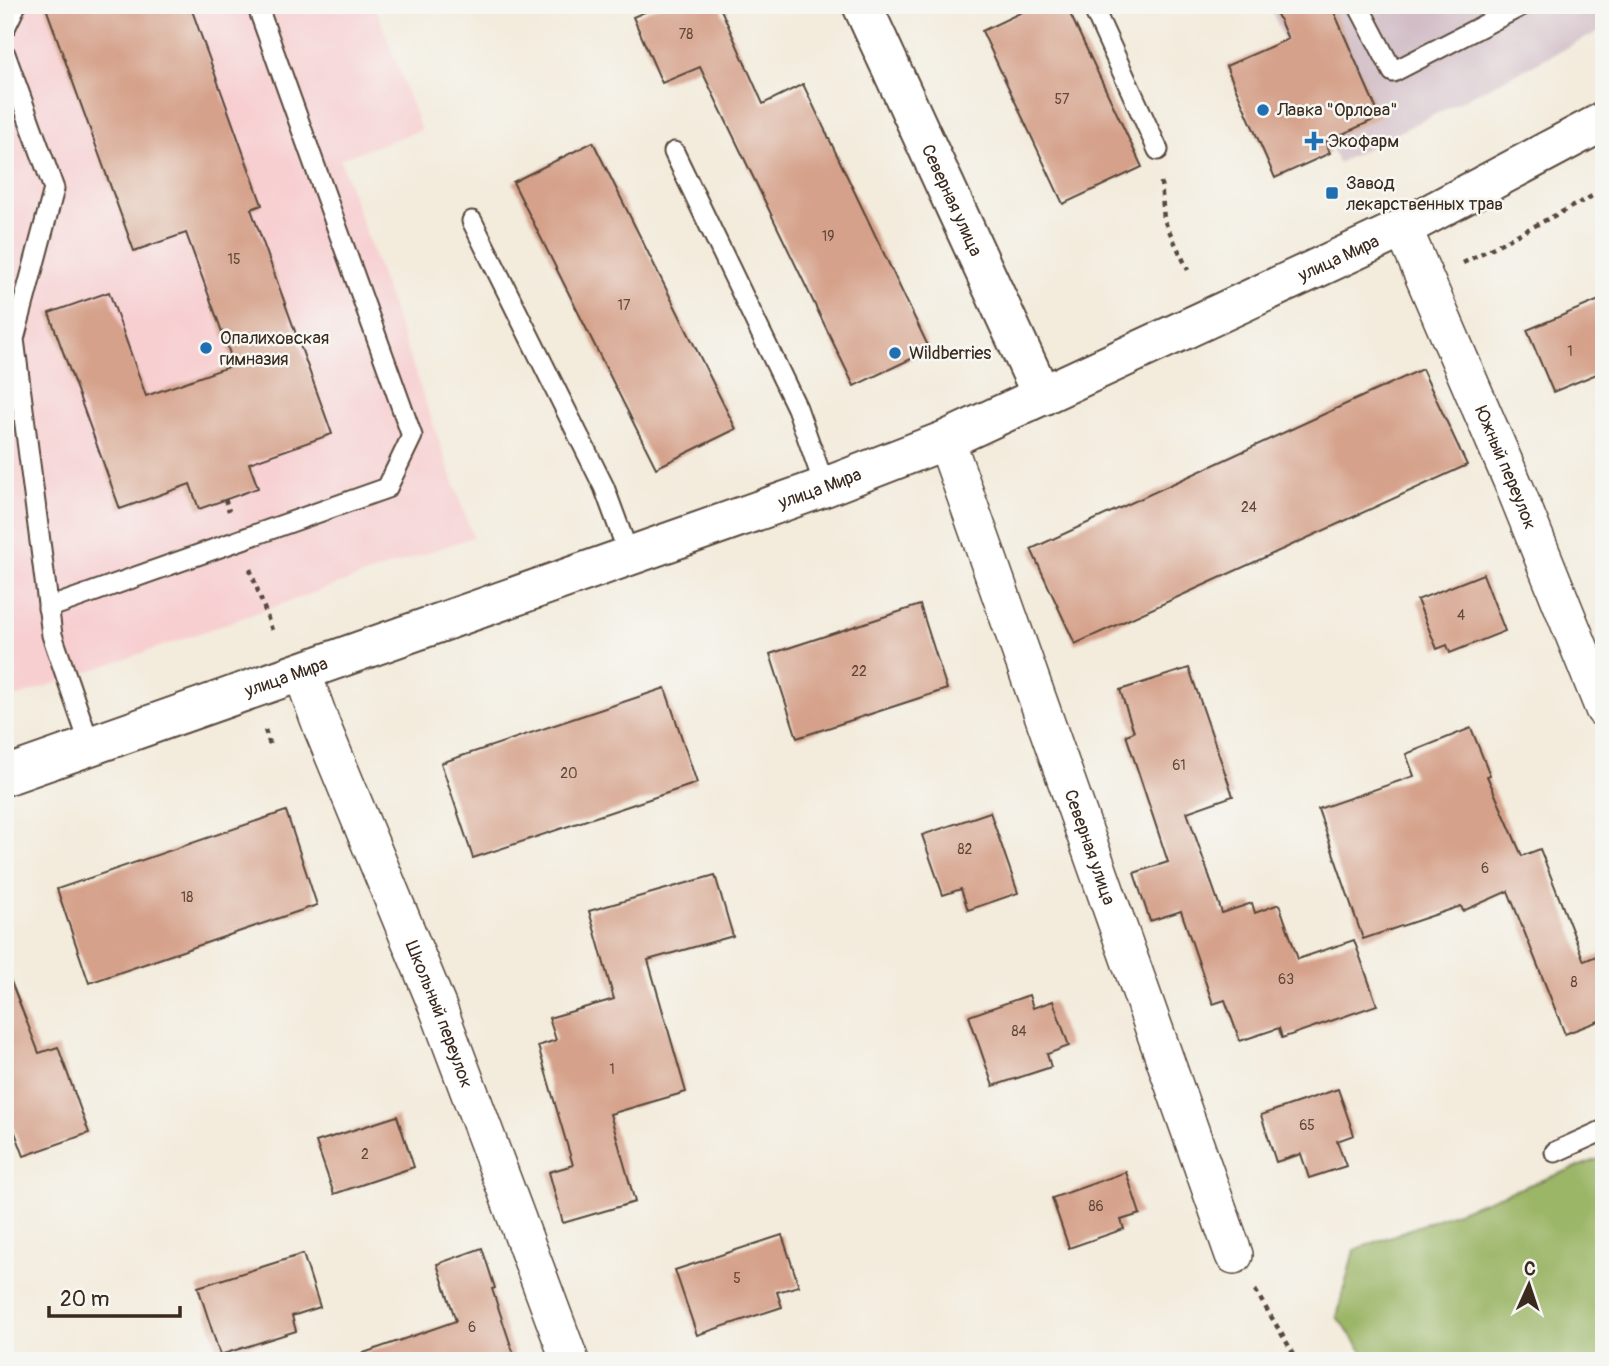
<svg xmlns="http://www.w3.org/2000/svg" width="1609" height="1366" font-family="Pangolin,sans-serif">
  <rect width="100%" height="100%" fill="#f6f6f2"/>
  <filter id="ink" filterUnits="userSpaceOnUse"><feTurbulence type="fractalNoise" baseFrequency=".0143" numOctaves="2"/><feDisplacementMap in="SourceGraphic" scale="14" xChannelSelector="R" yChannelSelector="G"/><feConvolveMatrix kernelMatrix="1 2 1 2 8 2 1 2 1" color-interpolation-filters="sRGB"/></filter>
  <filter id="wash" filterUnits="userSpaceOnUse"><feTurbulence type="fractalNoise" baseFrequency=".00686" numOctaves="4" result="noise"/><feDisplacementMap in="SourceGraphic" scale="28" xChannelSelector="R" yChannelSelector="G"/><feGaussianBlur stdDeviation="1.57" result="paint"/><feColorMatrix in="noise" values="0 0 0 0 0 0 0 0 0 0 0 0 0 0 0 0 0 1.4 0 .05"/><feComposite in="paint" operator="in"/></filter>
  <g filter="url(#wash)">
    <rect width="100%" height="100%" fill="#f3ebdb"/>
    <path fill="#f7cfd1" d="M 5,5 L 375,5 L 421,130 L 340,159 L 473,537 L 5,701 Z"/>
    <path fill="#d2bdc6" d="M 1269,5 L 1604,5 L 1604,29 L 1338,163 Z"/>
    <path fill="#9cb667" stroke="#6c7042" stroke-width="2" d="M 1604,1157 L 1604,1361 L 1370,1361 L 1337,1317 L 1354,1250 Z"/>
    <g id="blocks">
      <g fill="#d5a18a">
        <path d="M 45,5 L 190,5 L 262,205 L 251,209 L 332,434 L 249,463 L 258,488 L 199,509 L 190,484 L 120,509 L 49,313 L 109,292 L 146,396 L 234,365 L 186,233 L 134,251 Z"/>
        <path d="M 661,5 L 719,5 L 763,104 L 803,84 L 930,350 L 854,386 L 700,67 L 662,83 L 633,17 Z"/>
        <path d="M 1037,5 L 1066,5 L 1142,167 L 1063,204 L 982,31 Z"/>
        <path d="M 1273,5 L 1331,5 L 1380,117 L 1325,142 L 1330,153 L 1275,178 L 1226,66 L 1288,39 Z"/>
        <path d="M 593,142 L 736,429 L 656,468 L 513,182 Z"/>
        <path d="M 1604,298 L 1604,371 L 1553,392 L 1527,330 Z"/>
        <path d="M 1422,369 L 1467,465 L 1075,644 L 1031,549 Z"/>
        <path d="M 1483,574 L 1505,631 L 1450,653 L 1447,645 L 1437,649 L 1417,600 Z"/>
        <path d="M 920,605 L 947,689 L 797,738 L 770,654 Z"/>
        <path d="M 1189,668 L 1233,796 L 1187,812 L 1222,913 L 1252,903 L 1255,913 L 1279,904 L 1298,959 L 1354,940 L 1377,1005 L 1282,1038 L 1279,1028 L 1240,1041 L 1225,1000 L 1213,1004 L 1181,911 L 1150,921 L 1134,873 L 1168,862 L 1126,735 L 1134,732 L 1120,690 Z"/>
        <path d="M 665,688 L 697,783 L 473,858 L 441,763 Z"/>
        <path d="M 1471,728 L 1490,775 L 1487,776 L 1522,856 L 1540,849 L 1584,961 L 1604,953 L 1604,1019 L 1565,1034 L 1508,891 L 1463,911 L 1461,906 L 1363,939 L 1318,809 L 1414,776 L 1406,754 Z"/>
        <path d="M 286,811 L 317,905 L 89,983 L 57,889 Z"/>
        <path d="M 990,812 L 1018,893 L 968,910 L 961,889 L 943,895 L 922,835 Z"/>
        <path d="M 715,875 L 733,936 L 648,960 L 686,1092 L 610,1114 L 635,1202 L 563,1223 L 549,1172 L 573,1165 L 538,1046 L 556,1040 L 549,1018 L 614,999 L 589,911 Z"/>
        <path d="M 5,974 L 8,974 L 39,1053 L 58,1047 L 89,1133 L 24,1156 L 5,1106 Z"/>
        <path d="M 1029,995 L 1033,1008 L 1053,1001 L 1069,1046 L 1047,1054 L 1051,1067 L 993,1086 L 969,1016 Z"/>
        <path d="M 1338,1089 L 1354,1135 L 1337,1141 L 1346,1166 L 1309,1178 L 1301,1154 L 1276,1162 L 1261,1115 Z"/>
        <path d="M 397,1116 L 414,1167 L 334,1194 L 316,1142 Z"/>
        <path d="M 1126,1172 L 1140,1214 L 1121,1220 L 1124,1229 L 1069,1248 L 1052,1198 Z"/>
        <path d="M 782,1235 L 799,1286 L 777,1292 L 782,1307 L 697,1335 L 675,1270 Z"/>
        <path d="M 482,1248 L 495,1288 L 492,1289 L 516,1361 L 359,1361 L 358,1355 L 456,1321 L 437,1264 Z"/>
        <path d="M 303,1254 L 320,1307 L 292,1316 L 296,1331 L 220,1355 L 198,1287 Z"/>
      </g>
    </g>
  </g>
  <g filter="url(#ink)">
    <use href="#blocks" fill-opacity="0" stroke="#57473a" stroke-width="2"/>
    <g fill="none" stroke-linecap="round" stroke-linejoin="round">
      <defs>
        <g id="lane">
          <path d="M 1092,5 L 1158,150"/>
          <path d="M 1358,5 L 1393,72 L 1523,5"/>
          <path d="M 5,28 L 16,5"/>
          <path d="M 5,54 L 54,189 L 14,339 L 52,635 L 90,745"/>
          <path d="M 674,152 L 797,408 L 825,487"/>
          <path d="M 472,221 L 604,487 L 629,555"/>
          <path d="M 48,608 L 387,488 L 412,436 L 257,5"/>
          <path d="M 1555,1152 L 1604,1130"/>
        </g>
        <g id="street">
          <path id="s1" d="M 1403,228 L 1515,488 L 1604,709"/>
          <path id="s2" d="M 946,440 L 1234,1255"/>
          <path id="s3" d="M 302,672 L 322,727 L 438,1008 L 570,1361"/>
        </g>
        <g id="secondary">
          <path id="s4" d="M 862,5 L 1042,396"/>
          <path id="s5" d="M 5,776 L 825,487 L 946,440 L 1356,250 L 1403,228 L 1604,121"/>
        </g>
      </defs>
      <use href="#lane" stroke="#57473a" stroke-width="23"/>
      <use href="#street" stroke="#57473a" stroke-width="40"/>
      <use href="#secondary" stroke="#57473a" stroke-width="42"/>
      <g stroke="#57473a" stroke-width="4.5" stroke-dasharray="5 5" stroke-linecap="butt">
        <path d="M 1161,182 L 1164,220 L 1188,270"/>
        <path d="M 1463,263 L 1604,190"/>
        <path d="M 225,499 L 229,511"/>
        <path d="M 250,569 L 272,630"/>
        <path d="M 265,730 L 270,745"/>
        <path d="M 1255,1290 L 1298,1361"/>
        <path d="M 1601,1361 L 1604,1349"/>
      </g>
      <use href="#lane" stroke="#fff" stroke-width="19"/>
      <use href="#street" stroke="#fff" stroke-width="37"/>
      <use href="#secondary" stroke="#fff" stroke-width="38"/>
    </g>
  </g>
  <g fill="#1f6fb2" stroke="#f6f6f2" stroke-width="2.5">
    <circle cx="1263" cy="110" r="7"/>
    <path d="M1310.5 130.5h7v7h7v7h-7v7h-7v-7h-7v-7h7z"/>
    <rect x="1325" y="186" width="14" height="14" rx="3.5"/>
    <circle cx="206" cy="348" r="7"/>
    <circle cx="895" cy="353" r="7"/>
  </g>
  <g text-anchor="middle" stroke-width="5" stroke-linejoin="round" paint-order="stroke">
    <g font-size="14" fill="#624839">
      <text x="686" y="39">78</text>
      <text x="1062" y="104">57</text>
      <text x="828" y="241">19</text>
      <text x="234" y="264">15</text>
      <text x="624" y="310">17</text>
      <text x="1570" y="356">1</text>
      <text x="1249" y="512">24</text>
      <text x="1461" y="620">4</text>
      <text x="859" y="676">22</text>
      <text x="1179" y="770">61</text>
      <text x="569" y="778">20</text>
      <text x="965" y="854">82</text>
      <text x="1485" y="873">6</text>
      <text x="187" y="902">18</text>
      <text x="1286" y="984">63</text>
      <text x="1574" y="987">8</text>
      <text x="1019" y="1036">84</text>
      <text x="612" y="1074">1</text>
      <text x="1307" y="1130">65</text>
      <text x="365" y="1159">2</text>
      <text x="1096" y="1211">86</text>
      <text x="737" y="1283">5</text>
      <text x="472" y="1332">6</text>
    </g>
    <g font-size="18" fill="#3b2a1e" stroke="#f6f6f2" text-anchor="start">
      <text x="1277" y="116">Лавка "Орлова"</text>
      <text x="1328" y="147">Экофарм</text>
      <text x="1346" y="189">Завод<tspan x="1346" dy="21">лекарственных трав</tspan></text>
      <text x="220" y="344">Опалиховская<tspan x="220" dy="21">гимназия</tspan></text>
      <text x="909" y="359">Wildberries</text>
    </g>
    <g font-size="18" fill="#3b2a1e" stroke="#f6f6f2">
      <text dy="6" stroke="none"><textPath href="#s4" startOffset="215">Северная улица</textPath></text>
      <text dy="6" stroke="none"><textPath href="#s5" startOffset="1432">улица Мира</textPath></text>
      <text dy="6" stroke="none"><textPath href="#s1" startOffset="261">Южный переулок</textPath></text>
      <text dy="6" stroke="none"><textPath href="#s5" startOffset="864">улица Мира</textPath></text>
      <text dy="6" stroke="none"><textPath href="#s5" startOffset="298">улица Мира</textPath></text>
      <text dy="6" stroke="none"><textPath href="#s2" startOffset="432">Северная улица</textPath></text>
      <text dy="6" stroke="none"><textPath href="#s3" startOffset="369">Школьный переулок</textPath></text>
    </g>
  </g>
  <rect width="1609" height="1366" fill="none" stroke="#f6f6f2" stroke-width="28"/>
  <g transform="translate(1529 1285) rotate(3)" stroke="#f6f6f2" stroke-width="5" paint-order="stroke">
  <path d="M0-5L12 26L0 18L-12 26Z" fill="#3b2a1e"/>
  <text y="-10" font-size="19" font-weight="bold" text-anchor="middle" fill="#3b2a1e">С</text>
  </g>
  <path d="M49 1306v10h131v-10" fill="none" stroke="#3b2a1e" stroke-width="3.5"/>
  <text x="60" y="1306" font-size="21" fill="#3b2a1e" stroke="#f6f6f2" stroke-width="5" paint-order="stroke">20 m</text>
</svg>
